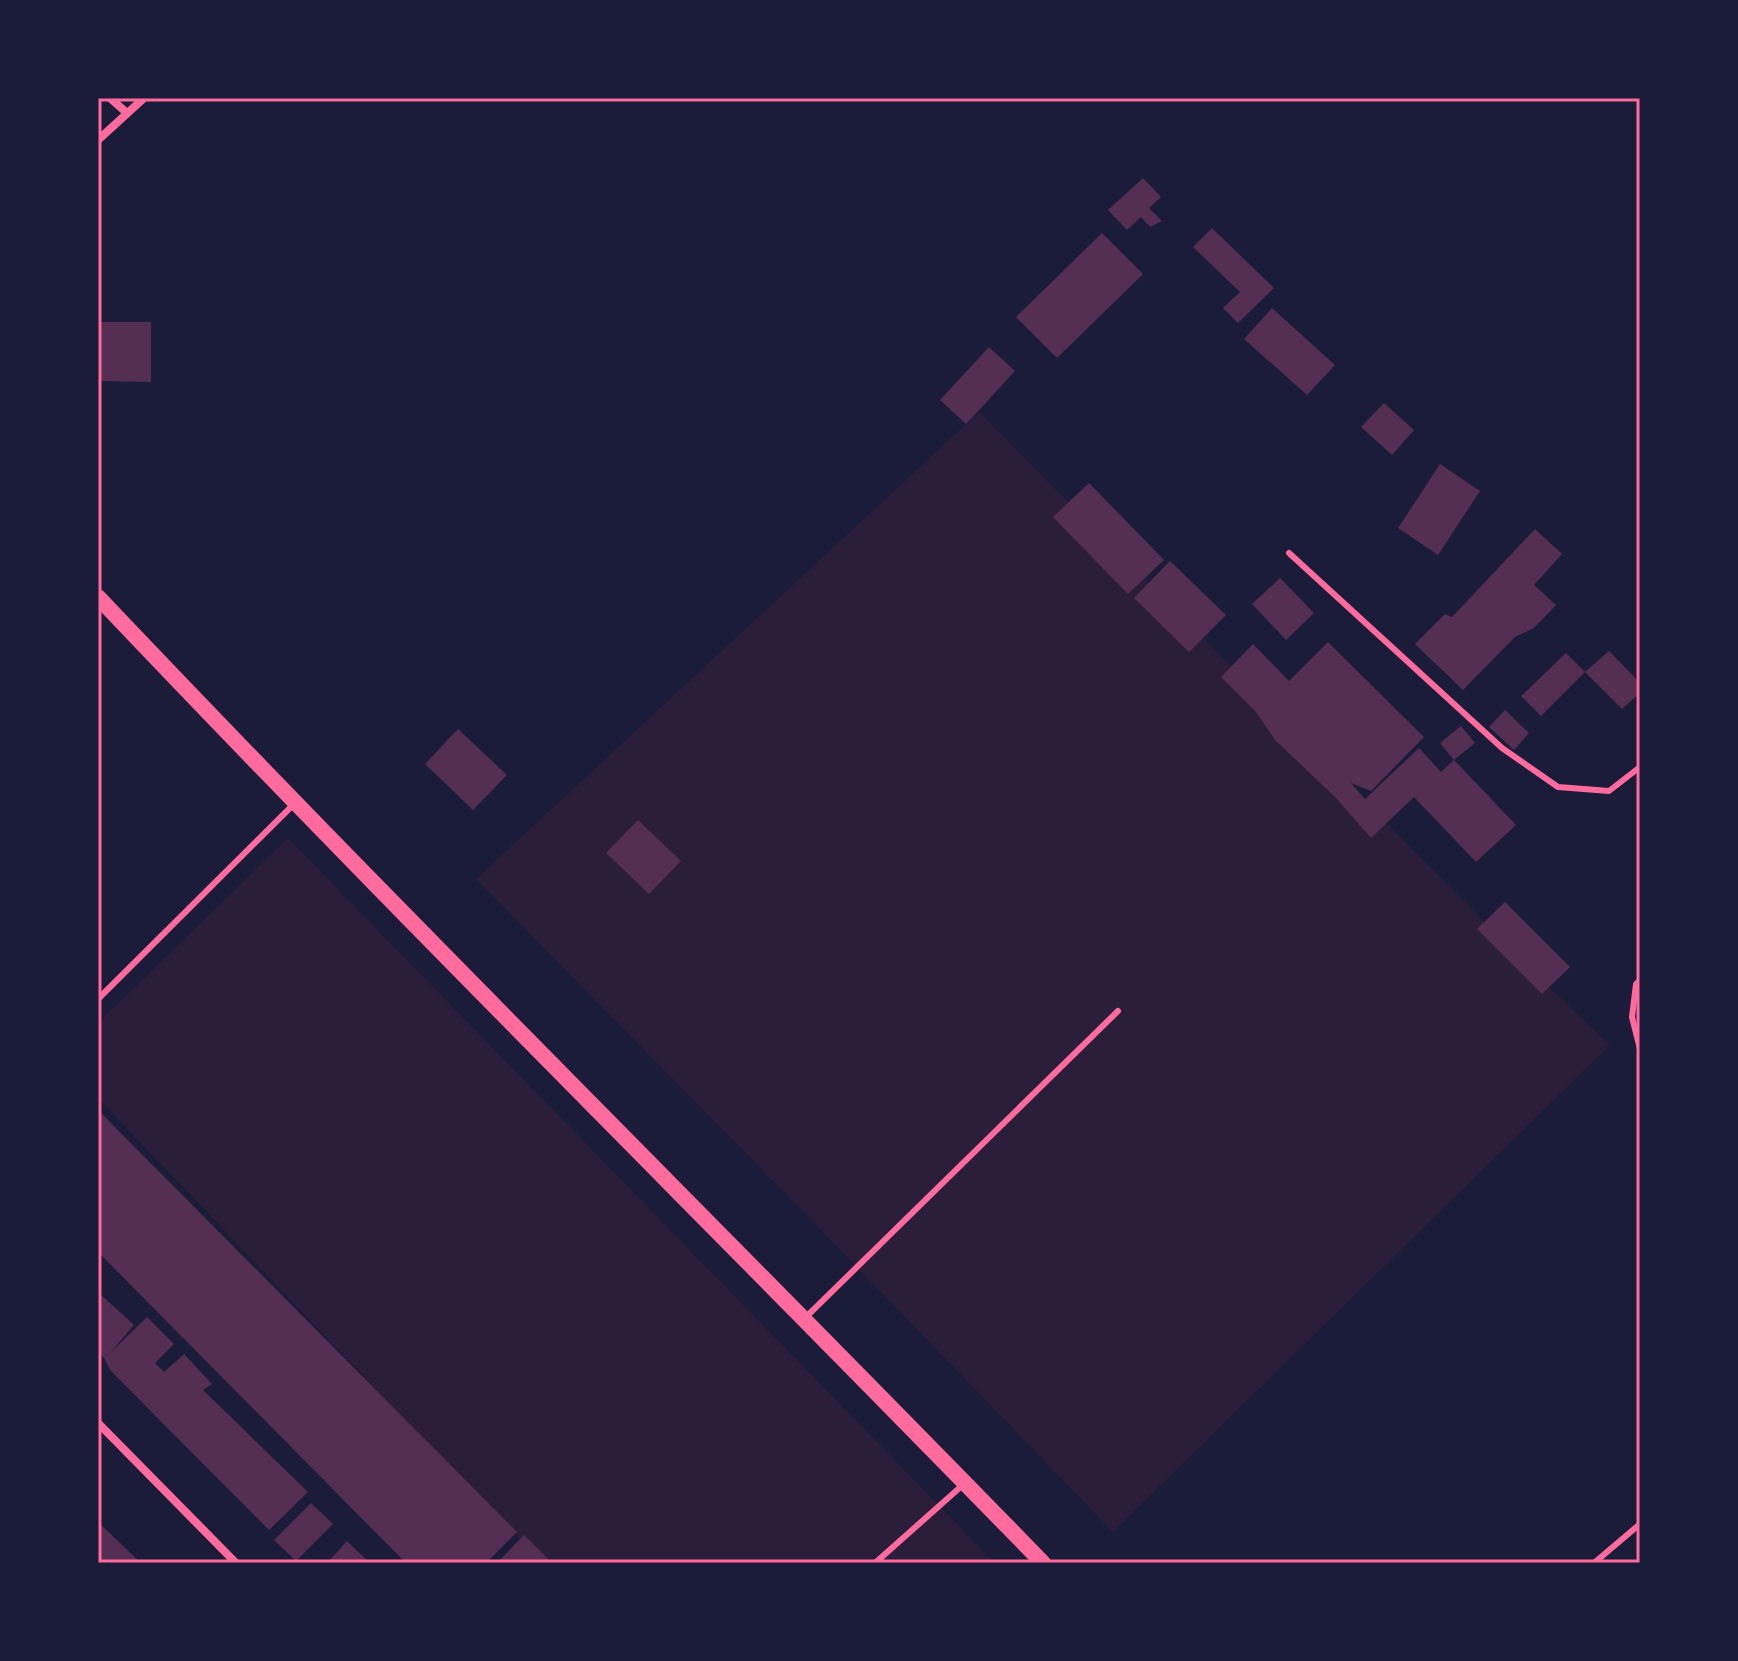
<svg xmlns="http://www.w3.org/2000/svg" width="1738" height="1661" font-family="Poppins,sans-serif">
  <rect width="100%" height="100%" fill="#1b1b3a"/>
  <g fill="#2a1e3b">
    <path d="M 979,412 L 1553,991 L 1610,1045 L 1113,1532 L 818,1227 L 476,879 Z"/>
    <path d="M 288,838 L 995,1563 L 542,1563 L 98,1098 L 98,1023 Z"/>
  </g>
  <g fill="#542f53">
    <path d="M 1143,178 L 1161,197 L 1149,208 L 1162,221 L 1150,227 L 1141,217 L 1127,230 L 1108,210 Z"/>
    <path d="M 1212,228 L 1274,288 L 1238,323 L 1223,308 L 1240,292 L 1193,247 Z"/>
    <path d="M 1102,233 L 1143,274 L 1057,358 L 1016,317 Z"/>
    <path d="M 1272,308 L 1335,365 L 1307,395 L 1244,339 Z"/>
    <path d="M 98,322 L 151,322 L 151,382 L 98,381 Z"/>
    <path d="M 989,347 L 1015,371 L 966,424 L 940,400 Z"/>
    <path d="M 1384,403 L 1414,430 L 1392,455 L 1361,427 Z"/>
    <path d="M 1440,464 L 1480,491 L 1438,555 L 1398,528 Z"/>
    <path d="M 1089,483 L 1164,560 L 1128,594 L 1053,517 Z"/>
    <path d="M 1535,529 L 1562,554 L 1534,585 L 1556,605 L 1534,628 L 1515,637 L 1463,690 L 1415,644 L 1445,614 L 1452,617 Z"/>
    <path d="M 1170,561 L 1226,615 L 1189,652 L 1134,598 Z"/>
    <path d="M 1280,578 L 1314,613 L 1286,640 L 1252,604 Z"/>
    <path d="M 1328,642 L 1424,737 L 1371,791 L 1351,783 L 1365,799 L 1419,748 L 1441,772 L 1454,760 L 1440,743 L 1461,726 L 1475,743 L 1454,760 L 1516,825 L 1476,862 L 1414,797 L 1371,838 L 1335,797 L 1275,740 L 1256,712 L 1221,677 L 1253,644 L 1289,681 Z"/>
    <path d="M 1609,651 L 1640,683 L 1640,693 L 1622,709 L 1585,672 Z"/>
    <path d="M 1566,653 L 1585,672 L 1541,716 L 1521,696 Z"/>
    <path d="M 1505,710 L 1529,733 L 1514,750 L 1489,727 Z"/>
    <path d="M 458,729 L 507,775 L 473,810 L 425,764 Z"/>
    <path d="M 638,820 L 681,861 L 649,894 L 606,853 Z"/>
    <path d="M 1505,902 L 1570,967 L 1542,994 L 1477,929 Z"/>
    <path d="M 98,1110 L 517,1532 L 486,1563 L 406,1563 L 98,1252 Z"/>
    <path d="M 98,1292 L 134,1325 L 110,1353 L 147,1317 L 174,1344 L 155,1363 L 164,1372 L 184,1354 L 212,1384 L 203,1390 L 308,1492 L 269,1530 L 110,1370 L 104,1358 L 98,1352 Z"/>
    <path d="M 311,1503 L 333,1524 L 296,1561 L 274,1540 Z"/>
    <path d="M 98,1522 L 141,1563 L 98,1563 Z"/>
    <path d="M 524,1535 L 552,1563 L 497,1563 Z"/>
    <path d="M 347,1541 L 370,1563 L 327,1563 Z"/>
  </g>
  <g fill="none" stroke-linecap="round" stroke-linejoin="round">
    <g stroke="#ff6b9d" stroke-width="6">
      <path d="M 1289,553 L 1502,748 L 1558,787 L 1609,791 L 1640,767"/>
      <path d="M 1640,980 L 1636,984 L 1632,1017 L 1640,1049"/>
      <path d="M 98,999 L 294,804"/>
      <path d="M 805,1318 L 1118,1011"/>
      <path d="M 875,1563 L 965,1483"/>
      <path d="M 1594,1563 L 1640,1524"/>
    </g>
    <g stroke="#ff6b9d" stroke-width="8">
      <path d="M 110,98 L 127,113"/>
      <path d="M 98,140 L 144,98"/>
      <path d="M 98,1423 L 236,1563"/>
    </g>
    <path stroke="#ff6b9d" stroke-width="16" d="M 98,597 C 408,924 729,1240 1043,1563"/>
  </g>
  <rect width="1738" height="1661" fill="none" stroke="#1b1b3a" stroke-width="200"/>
  <rect x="100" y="100" width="1538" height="1461" fill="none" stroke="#ff6b9d" stroke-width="3"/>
</svg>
